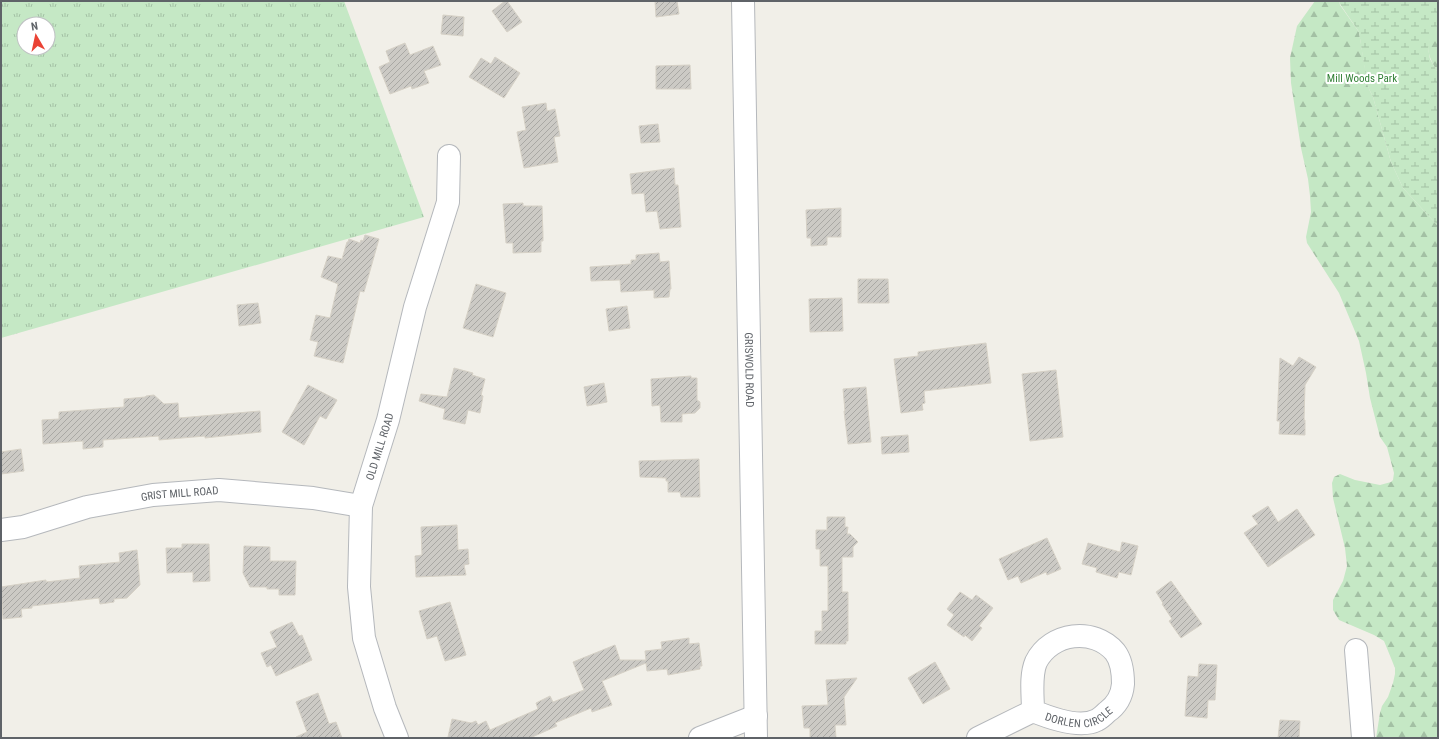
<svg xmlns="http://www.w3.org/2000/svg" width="1439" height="739" font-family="'Roboto Condensed',sans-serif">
  <defs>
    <pattern id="grass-tufts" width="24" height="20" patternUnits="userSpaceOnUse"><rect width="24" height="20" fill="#c5e8c5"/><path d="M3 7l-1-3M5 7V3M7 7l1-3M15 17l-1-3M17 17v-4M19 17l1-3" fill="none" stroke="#a3c0a4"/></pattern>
    <pattern id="forest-firs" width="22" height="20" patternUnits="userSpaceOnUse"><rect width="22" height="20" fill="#c5e8c5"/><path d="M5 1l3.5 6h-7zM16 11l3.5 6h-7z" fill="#a3c0a4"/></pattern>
    <pattern id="wetland-marsh" width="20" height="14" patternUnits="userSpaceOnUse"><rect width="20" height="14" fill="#c5e8c5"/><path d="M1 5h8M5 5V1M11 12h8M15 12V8" fill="none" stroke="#a3c0a4"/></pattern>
    <pattern id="building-hatch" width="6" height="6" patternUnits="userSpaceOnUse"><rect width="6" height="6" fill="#cccac5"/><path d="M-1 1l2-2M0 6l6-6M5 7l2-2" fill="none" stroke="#a9a8a4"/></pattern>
  </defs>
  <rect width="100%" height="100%" fill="#f1efe8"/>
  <path fill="url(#grass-tufts)" fill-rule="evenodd" d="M 1,1 L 344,1 L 424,217 L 1,338 ZM 24,24 L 48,24 L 48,48 L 24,48 Z"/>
  <g fill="url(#forest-firs)">
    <path d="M 1315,1 L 1339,1 L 1340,5 L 1359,32 L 1368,87 L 1373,97 L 1391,162 L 1403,188 L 1438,226 L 1438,738 L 1376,738 L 1380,713 L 1382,706 L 1388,697 L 1393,683 L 1395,674 L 1395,668 L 1384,641 L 1374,635 L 1339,620 L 1333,610 L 1333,600 L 1343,581 L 1347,566 L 1345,548 L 1333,498 L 1332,483 L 1334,477 L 1340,474 L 1355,480 L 1380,485 L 1391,482 L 1393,480 L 1394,473 L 1387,447 L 1380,437 L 1370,398 L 1366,373 L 1359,341 L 1339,293 L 1307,243 L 1306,237 L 1311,212 L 1310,196 L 1308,179 L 1301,148 L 1291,83 L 1290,58 L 1297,26 Z"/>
    <path d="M 1438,29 L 1438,73 C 1429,58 1421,42 1438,29 Z"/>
  </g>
  <path fill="url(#wetland-marsh)" d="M 1339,1 L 1438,1 L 1438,29 L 1430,39 L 1428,48 L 1430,59 L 1438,73 L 1438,226 L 1403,188 L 1391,162 L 1373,97 L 1368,87 L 1365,71 L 1359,32 L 1340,4 Z"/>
  <g fill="url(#building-hatch)" stroke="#d6d1c6">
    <path d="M 505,1 L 507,1 L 522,22 L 507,32 L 492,11 Z"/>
    <path d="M 655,1 L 677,1 L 679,14 L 656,17 Z"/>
    <path d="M 443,15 L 464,17 L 463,36 L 441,34 Z"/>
    <path d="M 405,43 L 410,55 L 433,46 L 441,65 L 424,71 L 429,83 L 412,89 L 411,86 L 390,94 L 379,67 L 390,62 L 386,51 Z"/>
    <path d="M 495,57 L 520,73 L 504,98 L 469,77 L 481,58 L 491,64 Z"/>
    <path d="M 690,65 L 691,89 L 656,89 L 656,66 Z"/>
    <path d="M 546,103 L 547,111 L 555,109 L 560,136 L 554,137 L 558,162 L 524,168 L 517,132 L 526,130 L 522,107 Z"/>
    <path d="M 658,124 L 660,142 L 641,143 L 639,126 Z"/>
    <path d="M 674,168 L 675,185 L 678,185 L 681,227 L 660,229 L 657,211 L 646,212 L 644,193 L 632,194 L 630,174 Z"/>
    <path d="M 523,203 L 523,206 L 542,206 L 543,235 L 543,241 L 541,241 L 541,252 L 513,253 L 513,243 L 506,243 L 503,204 Z"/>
    <path d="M 841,208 L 841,237 L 827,237 L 827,245 L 811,246 L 811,238 L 807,238 L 806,210 Z"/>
    <path d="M 365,235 L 379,239 L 364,292 L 360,291 L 343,363 L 314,356 L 318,342 L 310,340 L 316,315 L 330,318 L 338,284 L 321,277 L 328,256 L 342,259 L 347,242 L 348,242 L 349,239 L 360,243 L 361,240 L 363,241 Z"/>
    <path d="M 659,253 L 660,262 L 669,261 L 671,289 L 670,289 L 669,297 L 654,298 L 654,290 L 621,292 L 620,280 L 591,281 L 590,267 L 631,264 L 631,260 L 636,260 L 636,255 Z"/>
    <path d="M 858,279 L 888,279 L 889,303 L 858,303 Z"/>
    <path d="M 476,284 L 506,293 L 493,337 L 463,328 Z"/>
    <path d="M 842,298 L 843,331 L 810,332 L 809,299 Z"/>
    <path d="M 258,303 L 261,323 L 239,326 L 237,305 Z"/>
    <path d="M 627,306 L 630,328 L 609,331 L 606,309 Z"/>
    <path d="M 986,343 L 991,383 L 924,391 L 925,403 L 922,404 L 923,410 L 901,413 L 894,359 L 918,356 L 918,352 Z"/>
    <path d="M 1299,357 L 1316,367 L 1305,385 L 1304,420 L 1305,420 L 1305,435 L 1279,434 L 1280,421 L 1277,421 L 1280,358 L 1293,366 Z"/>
    <path d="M 454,368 L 473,373 L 472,375 L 485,379 L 481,395 L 483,396 L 480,413 L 468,410 L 465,424 L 443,419 L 445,409 L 419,401 L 421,394 L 447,397 Z"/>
    <path d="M 1056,370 L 1063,437 L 1030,441 L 1022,374 Z"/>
    <path d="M 691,376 L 691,378 L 697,378 L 697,400 L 700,402 L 700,408 L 695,413 L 682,414 L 682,422 L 661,422 L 660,405 L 652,406 L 651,379 Z"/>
    <path d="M 604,383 L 607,402 L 587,406 L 584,387 Z"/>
    <path d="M 308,385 L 337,400 L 326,419 L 320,416 L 304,445 L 282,432 Z"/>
    <path d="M 866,387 L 871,442 L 848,444 L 844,411 L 845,411 L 843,389 Z"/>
    <path d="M 154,395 L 164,404 L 178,403 L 179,418 L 260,411 L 261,432 L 205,438 L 205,436 L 159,440 L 159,436 L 103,440 L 103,447 L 83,449 L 83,441 L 43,444 L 42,420 L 59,419 L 59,412 L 124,407 L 124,399 L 145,397 L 146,396 Z"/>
    <path d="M 908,435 L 909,452 L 882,454 L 881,437 Z"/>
    <path d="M 21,449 L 24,471 L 1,474 L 1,452 Z"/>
    <path d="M 699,459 L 700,497 L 681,497 L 680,492 L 668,492 L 668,481 L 666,481 L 666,478 L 640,477 L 639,461 Z"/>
    <path d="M 1268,506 L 1278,522 L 1297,509 L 1315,535 L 1268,567 L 1244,533 L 1258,524 L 1252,516 Z"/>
    <path d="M 827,517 L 845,517 L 845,527 L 848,527 L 847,534 L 850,534 L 858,542 L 853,547 L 853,557 L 842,557 L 842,592 L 848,592 L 848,641 L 846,641 L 846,644 L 815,644 L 815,631 L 822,631 L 822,611 L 828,611 L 828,566 L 820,566 L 820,549 L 816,549 L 816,530 L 827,530 Z"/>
    <path d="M 457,525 L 458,550 L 468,549 L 469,564 L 464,565 L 466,575 L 416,577 L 415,556 L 422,555 L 421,527 Z"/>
    <path d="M 1047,538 L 1061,569 L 1047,575 L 1046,572 L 1021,583 L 1018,576 L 1008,580 L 999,559 Z"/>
    <path d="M 1122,542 L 1138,546 L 1131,575 L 1119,572 L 1117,578 L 1096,572 L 1097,568 L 1082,564 L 1088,543 L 1120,552 Z"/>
    <path d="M 182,544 L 209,544 L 210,581 L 193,582 L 193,572 L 167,573 L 166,548 L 182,548 Z"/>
    <path d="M 244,546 L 270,547 L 270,561 L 296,561 L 295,595 L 279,595 L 279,589 L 267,589 L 267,587 L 250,587 L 243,573 Z"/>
    <path d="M 137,550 L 140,585 L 127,598 L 114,599 L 114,602 L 100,604 L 99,598 L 32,606 L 32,608 L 21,609 L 22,617 L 3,619 L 1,587 L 46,580 L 46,582 L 80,578 L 79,566 L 120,562 L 119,553 Z"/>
    <path d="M 1171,581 L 1202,624 L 1181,638 L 1169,621 L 1172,619 L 1162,604 L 1163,603 L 1156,592 Z"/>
    <path d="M 960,592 L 972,600 L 976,595 L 993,608 L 979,626 L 982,628 L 972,641 L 965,635 L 964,637 L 947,625 L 954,615 L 947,609 Z"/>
    <path d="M 450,602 L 466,655 L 445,661 L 437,636 L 427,639 L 419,611 Z"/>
    <path d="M 292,622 L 299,636 L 302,635 L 312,660 L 276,676 L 271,665 L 267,667 L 261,653 L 277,647 L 270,632 Z"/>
    <path d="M 689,638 L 689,644 L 699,643 L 702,666 L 700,666 L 700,669 L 668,675 L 667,669 L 647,671 L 646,663 L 602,681 L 612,705 L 592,712 L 591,708 L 555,723 L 557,726 L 530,738 L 447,738 L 448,737 L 452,719 L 471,723 L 476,721 L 478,725 L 486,721 L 490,730 L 538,709 L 536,703 L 550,696 L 553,702 L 584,690 L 573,662 L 615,645 L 620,660 L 646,660 L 645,651 L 662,649 L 661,642 Z"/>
    <path d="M 935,662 L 950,689 L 923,704 L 908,678 Z"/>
    <path d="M 1199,664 L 1217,665 L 1215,700 L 1208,700 L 1207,718 L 1185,716 L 1188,676 L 1198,677 Z"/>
    <path d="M 857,678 L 844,697 L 846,725 L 835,725 L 836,738 L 810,738 L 810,728 L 804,728 L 802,706 L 828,705 L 826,680 Z"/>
    <path d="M 318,693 L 329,724 L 336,722 L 342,738 L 296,738 L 296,737 L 307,732 L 296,702 Z"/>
    <path d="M 1280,720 L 1300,721 L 1299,738 L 1278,738 Z"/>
  </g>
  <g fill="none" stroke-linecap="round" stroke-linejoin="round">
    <defs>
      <g id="minor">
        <path id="s1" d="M 743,1 L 756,738"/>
        <path id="s2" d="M 1,530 L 23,527 L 87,507 L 153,495 L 219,490 L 313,498 L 361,506"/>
        <path d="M 1356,650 L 1363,738"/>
        <path id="s3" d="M 397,738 L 385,708 L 364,638 L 359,587 L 361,506 L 388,420 L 415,307 L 448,202 L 449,156"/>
        <path d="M 700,738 L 756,716"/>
        <path id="s4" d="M 978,738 L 1033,711 C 1050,718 1080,729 1097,720 C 1101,718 1104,715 1107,712 C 1117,705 1122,696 1123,684 C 1123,674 1122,661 1115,652 C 1094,627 1051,632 1036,662 C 1030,676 1033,696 1033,711"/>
      </g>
    </defs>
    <use href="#minor" stroke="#b5b8bc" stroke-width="24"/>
    <use href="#minor" stroke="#fff" stroke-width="22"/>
  </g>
  <g text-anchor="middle" stroke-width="4" stroke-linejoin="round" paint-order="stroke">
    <g font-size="11" fill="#348238" stroke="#fff">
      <text x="1362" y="82">Mill Woods Park</text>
    </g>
    <g font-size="11" fill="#5f6368" stroke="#fff">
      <text dy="4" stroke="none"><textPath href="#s1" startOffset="369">GRISWOLD ROAD</textPath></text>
      <text dy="4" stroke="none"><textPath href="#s3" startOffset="300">OLD MILL ROAD</textPath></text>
      <text dy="4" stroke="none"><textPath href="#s2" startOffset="183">GRIST MILL ROAD</textPath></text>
      <text dy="4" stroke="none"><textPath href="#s4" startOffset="110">DORLEN CIRCLE</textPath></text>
    </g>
  </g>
  <rect width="1439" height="739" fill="none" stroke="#5f6368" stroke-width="4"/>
  <g transform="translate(36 36) rotate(351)"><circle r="19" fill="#ffffff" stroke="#bfc1c3"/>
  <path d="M0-3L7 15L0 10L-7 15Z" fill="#ea4335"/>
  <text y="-6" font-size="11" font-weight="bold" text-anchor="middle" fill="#5f6368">N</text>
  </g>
</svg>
